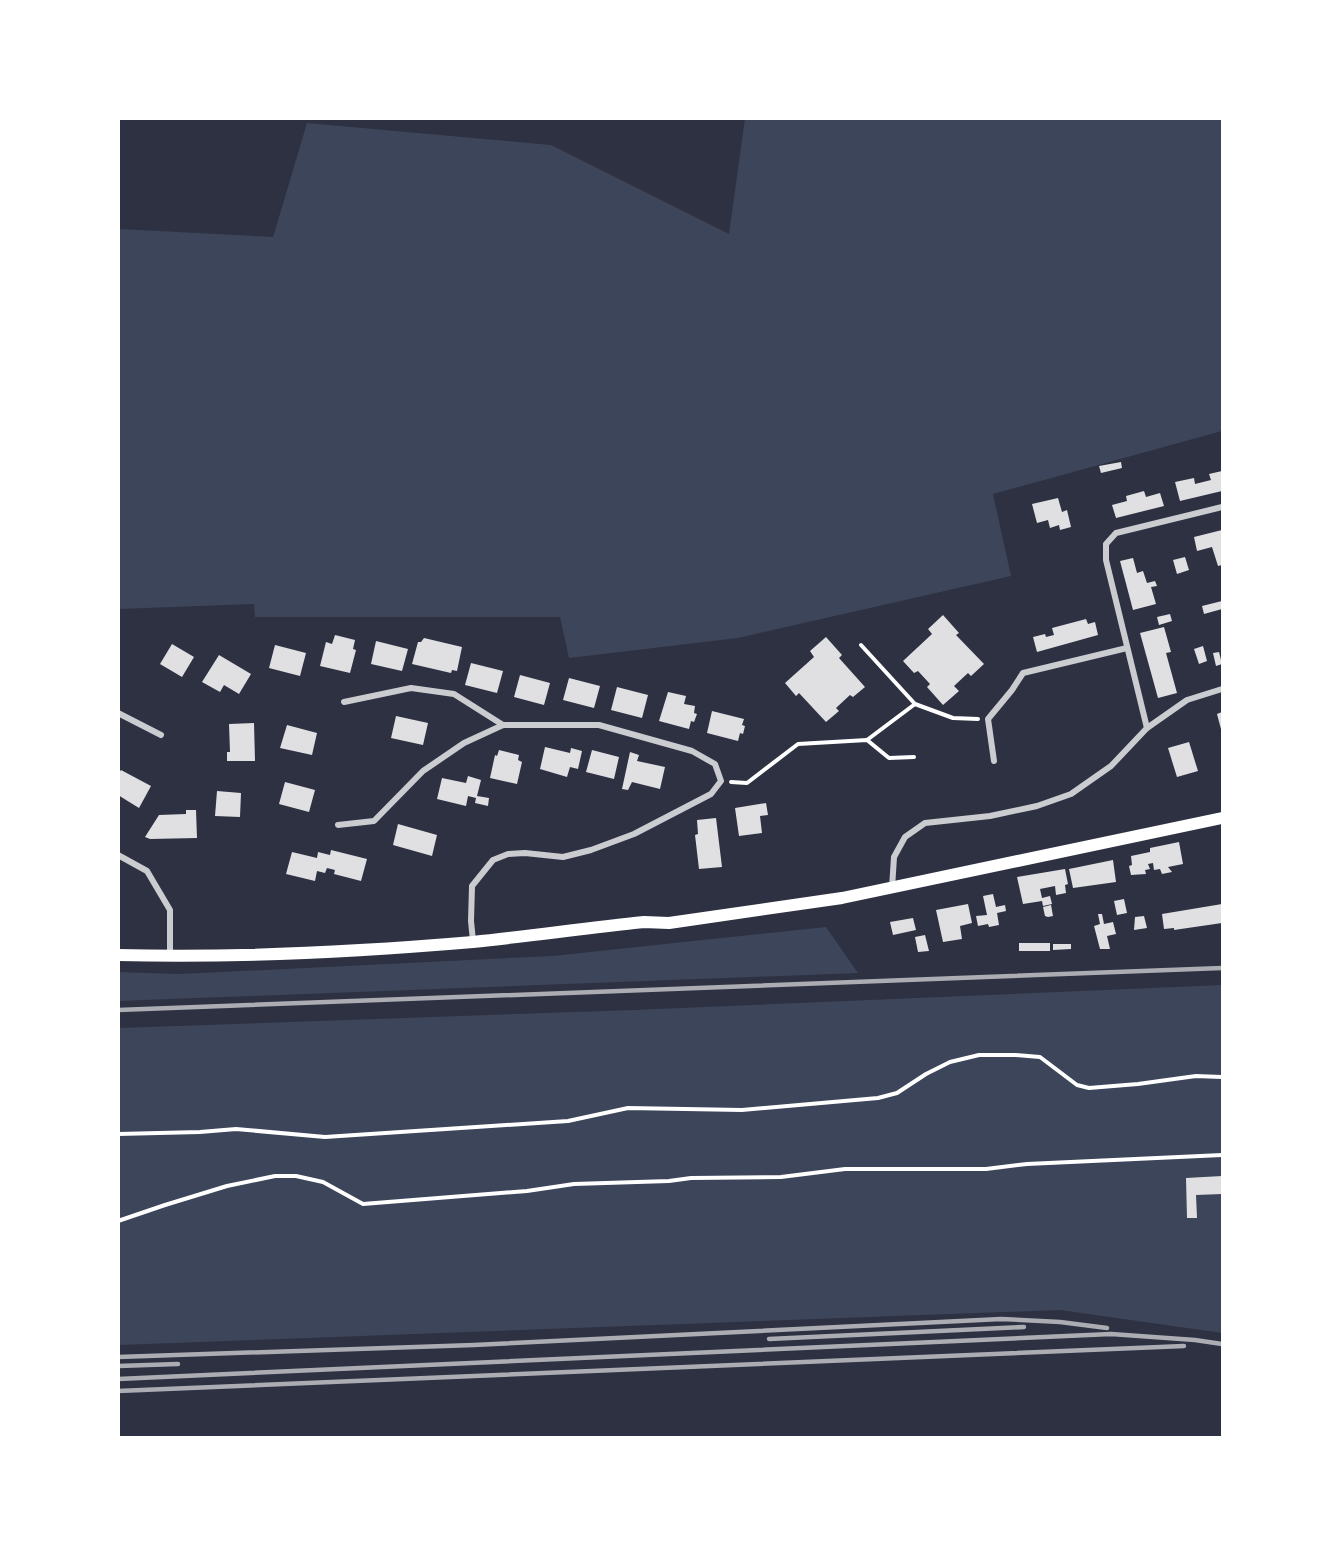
<svg xmlns="http://www.w3.org/2000/svg" width="1341" height="1556" font-family="Cabin,sans-serif">
  <rect width="100%" height="100%" fill="#2d3142"/>
  <g fill="#3c4559">
    <path d="M 745,118 L 1222,119 L 1222,431 L 993,494 L 1011,576 L 738,638 L 569,658 L 560,617 L 255,617 L 254,604 L 119,609 L 119,229 L 273,237 L 307,123 L 551,145 L 729,234 Z"/>
    <path d="M 826,927 L 858,973 L 119,1001 L 119,972 L 179,974 L 552,956 Z"/>
    <path d="M 1222,985 L 1222,1333 L 1060,1310 L 119,1345 L 118,1028 L 633,1010 Z"/>
  </g>
  <g fill="#e0e0e3">
    <path d="M 1121,462 L 1122,468 L 1101,473 L 1099,466 Z"/>
    <path d="M 1222,471 L 1222,491 L 1180,501 L 1175,482 L 1194,478 L 1195,484 L 1211,480 L 1209,474 Z"/>
    <path d="M 1144,491 L 1146,497 L 1160,493 L 1164,506 L 1116,518 L 1112,505 L 1127,501 L 1126,496 Z"/>
    <path d="M 1058,498 L 1062,512 L 1067,510 L 1071,527 L 1060,530 L 1059,525 L 1050,528 L 1048,520 L 1037,523 L 1032,504 Z"/>
    <path d="M 1222,530 L 1222,565 L 1218,566 L 1212,547 L 1197,551 L 1194,537 Z"/>
    <path d="M 1185,557 L 1189,570 L 1177,574 L 1173,560 Z"/>
    <path d="M 1133,558 L 1137,573 L 1143,571 L 1147,583 L 1155,581 L 1157,586 L 1151,587 L 1156,604 L 1133,610 L 1120,561 Z"/>
    <path d="M 1222,601 L 1222,609 L 1204,614 L 1202,606 Z"/>
    <path d="M 1170,614 L 1172,621 L 1159,625 L 1157,617 Z"/>
    <path d="M 943,615 L 959,633 L 956,635 L 984,664 L 971,676 L 968,673 L 954,686 L 959,691 L 943,705 L 927,687 L 930,684 L 918,671 L 914,673 L 903,661 L 932,634 L 928,629 Z"/>
    <path d="M 1086,619 L 1088,624 L 1095,622 L 1098,635 L 1037,652 L 1033,637 L 1045,634 L 1046,637 L 1054,635 L 1052,628 Z"/>
    <path d="M 1164,627 L 1171,652 L 1166,653 L 1177,693 L 1158,698 L 1140,633 Z"/>
    <path d="M 335,635 L 355,640 L 353,649 L 356,650 L 350,673 L 320,666 L 326,642 L 332,644 Z"/>
    <path d="M 826,637 L 842,655 L 839,658 L 865,687 L 853,697 L 850,695 L 836,708 L 839,711 L 826,722 L 799,693 L 796,696 L 785,683 L 814,657 L 810,651 Z"/>
    <path d="M 424,638 L 462,647 L 457,671 L 452,670 L 451,673 L 412,664 L 418,642 L 421,642 Z"/>
    <path d="M 376,641 L 408,649 L 402,671 L 371,664 Z"/>
    <path d="M 172,644 L 194,657 L 182,677 L 160,664 Z"/>
    <path d="M 275,645 L 306,653 L 300,676 L 269,668 Z"/>
    <path d="M 1203,646 L 1207,661 L 1199,664 L 1194,649 Z"/>
    <path d="M 1219,652 L 1222,664 L 1216,666 L 1213,653 Z"/>
    <path d="M 219,655 L 251,674 L 239,694 L 224,685 L 220,692 L 202,682 Z"/>
    <path d="M 471,663 L 503,671 L 497,693 L 465,685 Z"/>
    <path d="M 520,675 L 550,683 L 544,705 L 514,697 Z"/>
    <path d="M 569,678 L 600,686 L 594,708 L 563,700 Z"/>
    <path d="M 617,687 L 648,695 L 642,718 L 611,710 Z"/>
    <path d="M 668,692 L 686,696 L 684,704 L 695,706 L 694,713 L 697,714 L 694,722 L 691,721 L 689,729 L 659,721 Z"/>
    <path d="M 712,711 L 744,719 L 742,725 L 745,726 L 743,734 L 740,733 L 738,741 L 707,733 Z"/>
    <path d="M 1222,712 L 1222,733 L 1217,714 Z"/>
    <path d="M 396,716 L 428,723 L 423,745 L 391,738 Z"/>
    <path d="M 254,723 L 255,761 L 227,761 L 227,752 L 230,752 L 229,724 Z"/>
    <path d="M 287,725 L 317,733 L 312,755 L 280,748 Z"/>
    <path d="M 1189,742 L 1198,771 L 1177,777 L 1168,748 Z"/>
    <path d="M 545,747 L 570,753 L 571,748 L 582,751 L 578,769 L 570,767 L 567,777 L 540,769 Z"/>
    <path d="M 499,750 L 519,755 L 518,760 L 522,762 L 517,784 L 490,778 L 495,755 L 497,756 Z"/>
    <path d="M 592,750 L 619,757 L 614,779 L 586,772 Z"/>
    <path d="M 630,752 L 639,755 L 637,761 L 665,767 L 660,789 L 632,782 L 628,790 L 622,789 Z"/>
    <path d="M 121,770 L 151,786 L 139,808 L 118,795 L 118,774 Z"/>
    <path d="M 468,776 L 481,780 L 477,796 L 489,798 L 488,806 L 475,803 L 476,798 L 468,796 L 466,806 L 437,799 L 442,778 L 466,783 Z"/>
    <path d="M 285,782 L 315,790 L 309,812 L 279,804 Z"/>
    <path d="M 217,791 L 241,793 L 240,817 L 215,816 Z"/>
    <path d="M 766,803 L 768,815 L 760,816 L 762,833 L 739,836 L 735,808 Z"/>
    <path d="M 186,810 L 196,810 L 197,838 L 150,839 L 145,837 L 159,815 L 186,814 Z"/>
    <path d="M 716,818 L 722,867 L 699,869 L 695,835 L 698,834 L 697,820 Z"/>
    <path d="M 398,824 L 437,835 L 432,856 L 393,845 Z"/>
    <path d="M 1179,842 L 1183,864 L 1168,867 L 1172,872 L 1162,874 L 1160,869 L 1154,870 L 1153,863 L 1148,864 L 1150,869 L 1145,870 L 1146,874 L 1131,875 L 1129,866 L 1132,865 L 1131,856 L 1150,852 L 1150,848 Z"/>
    <path d="M 331,850 L 367,859 L 361,881 L 334,874 L 335,870 L 327,868 L 325,873 L 317,871 L 315,881 L 286,874 L 292,852 L 317,858 L 318,852 L 330,855 Z"/>
    <path d="M 1113,860 L 1116,882 L 1073,888 L 1069,869 Z"/>
    <path d="M 1065,869 L 1068,884 L 1065,885 L 1066,893 L 1056,895 L 1055,886 L 1040,889 L 1042,898 L 1050,896 L 1052,904 L 1043,906 L 1042,901 L 1023,904 L 1017,877 Z"/>
    <path d="M 993,894 L 996,907 L 1005,905 L 1006,911 L 997,913 L 999,925 L 989,927 L 988,924 L 978,926 L 976,916 L 987,915 L 983,896 Z"/>
    <path d="M 1124,899 L 1127,913 L 1117,915 L 1114,901 Z"/>
    <path d="M 968,904 L 972,923 L 960,926 L 962,939 L 943,942 L 936,910 Z"/>
    <path d="M 1222,904 L 1222,923 L 1174,930 L 1174,928 L 1164,929 L 1162,914 Z"/>
    <path d="M 1051,905 L 1053,916 L 1048,917 L 1045,916 L 1043,907 Z"/>
    <path d="M 1098,914 L 1102,914 L 1104,924 L 1113,922 L 1116,934 L 1107,936 L 1110,949 L 1100,949 L 1094,926 L 1100,924 Z"/>
    <path d="M 1144,916 L 1147,928 L 1134,930 L 1135,917 Z"/>
    <path d="M 913,918 L 916,930 L 893,935 L 890,922 Z"/>
    <path d="M 925,935 L 929,951 L 918,952 L 915,937 Z"/>
    <rect x="1019" y="943" width="31" height="8"/>
    <path d="M 1053,944 L 1071,944 L 1071,949 L 1053,950 Z"/>
    <path d="M 1222,1176 L 1222,1194 L 1196,1195 L 1197,1218 L 1187,1218 L 1186,1178 Z"/>
  </g>
  <g fill="none" stroke-linecap="round" stroke-linejoin="round">
    <g stroke="#fff" stroke-width="4">
      <path d="M 861,645 L 915,704"/>
      <path d="M 867,740 L 915,704 L 953,718 L 978,719"/>
      <path d="M 731,782 L 747,783 L 798,744 L 867,740 L 889,758 L 914,757"/>
      <path d="M 118,1134 L 200,1132 L 236,1129 L 325,1137 L 568,1121 L 628,1108 L 742,1110 L 878,1098 L 897,1093 L 926,1074 L 950,1062 L 979,1055 L 1015,1055 L 1040,1057 L 1077,1085 L 1089,1088 L 1138,1084 L 1196,1076 L 1222,1077"/>
      <path d="M 118,1221 L 165,1205 L 227,1186 L 275,1176 L 296,1176 L 323,1182 L 363,1204 L 527,1191 L 574,1184 L 669,1181 L 691,1178 L 781,1177 L 845,1169 L 986,1169 L 1027,1164 L 1222,1155"/>
    </g>
    <g stroke="#caccd0" stroke-width="6">
      <path d="M 344,702 L 411,688 L 454,694 L 503,725"/>
      <path d="M 118,713 L 161,735"/>
      <path d="M 1147,728 L 1106,560 L 1106,544 L 1116,533 L 1222,507"/>
      <path d="M 994,761 L 988,719 L 1012,690 L 1023,673 L 1127,648"/>
      <path d="M 338,825 L 374,821 L 423,771 L 464,743 L 503,725 L 599,725 L 692,751 L 715,764 L 721,781 L 711,794 L 634,834 L 591,850 L 563,857 L 525,853 L 508,854 L 493,860 L 472,886 L 471,921 L 473,941"/>
      <path d="M 118,855 L 147,871 L 170,910 L 170,956"/>
      <path d="M 892,888 L 894,857 L 905,837 L 925,823 L 990,816 L 1037,806 L 1071,794 L 1111,766 L 1147,728 L 1187,700 L 1222,689"/>
    </g>
    <path stroke="#fff" stroke-width="12" d="M 118,955 C 236,958 355,952 473,942 C 530,936 587,928 644,922 L 669,923 L 842,898 L 1222,818"/>
    <g stroke="#abadb3" stroke-width="4.5">
      <path d="M 118,1010 L 1222,968"/>
      <path d="M 769,1339 L 1024,1327"/>
      <path d="M 118,1357 L 474,1345 L 1001,1319 L 1060,1322 L 1107,1328"/>
      <path d="M 118,1366 L 178,1364"/>
      <path d="M 118,1379 L 1111,1334 L 1195,1340 L 1222,1344"/>
      <path d="M 118,1391 L 1184,1346"/>
    </g>
  </g>
  <rect width="1341" height="1556" fill="none" stroke="#ffffff" stroke-width="240"/>
</svg>
